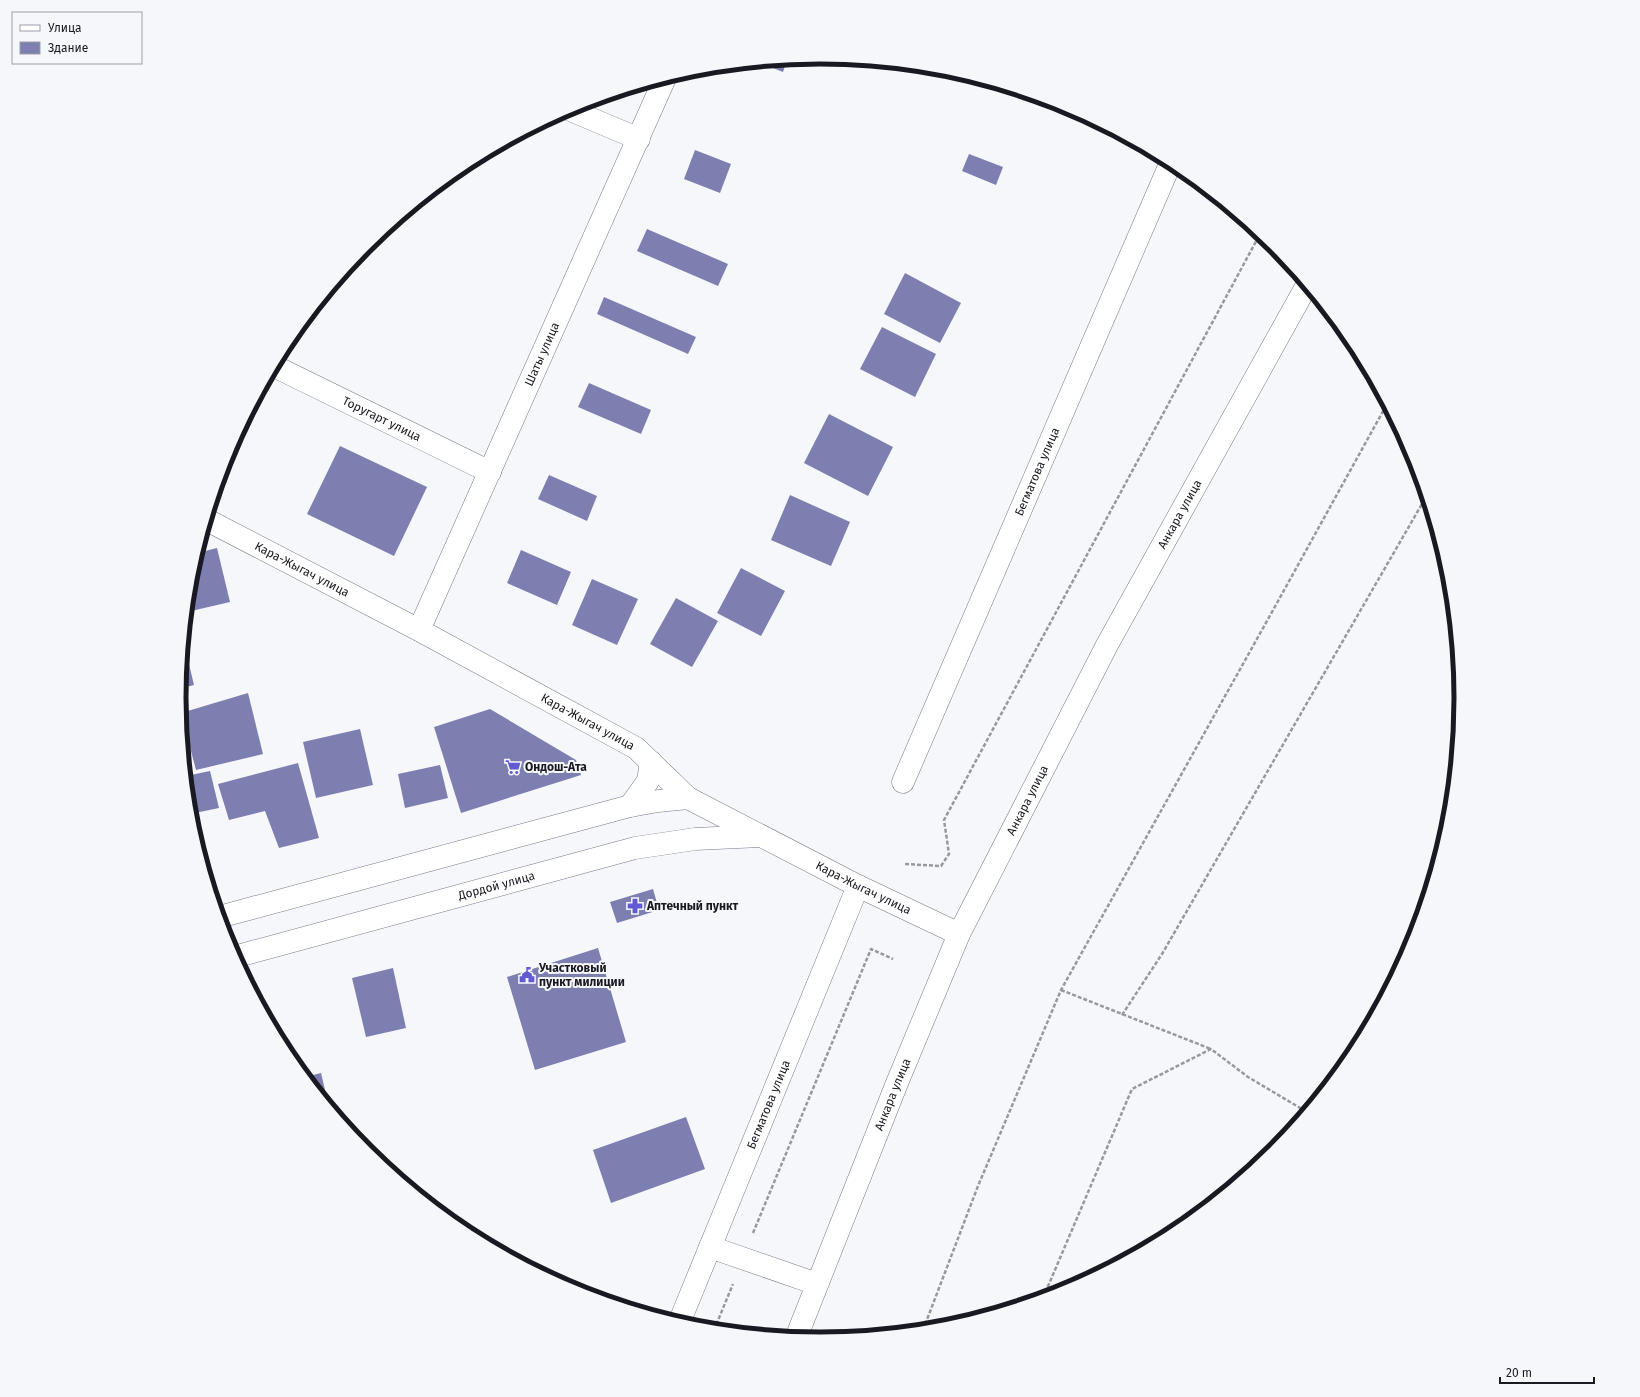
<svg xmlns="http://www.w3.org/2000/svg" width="1640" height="1397" font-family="'Fira Sans',sans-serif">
  <rect width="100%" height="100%" fill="#f6f7fb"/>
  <g fill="#7d7fb1">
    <path d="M 787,60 L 783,72 L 760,63 Z"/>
    <path d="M 695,150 L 731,164 L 720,193 L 684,179 Z"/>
    <path d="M 488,152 L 485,159 L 479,157 L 486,153 Z"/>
    <path d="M 969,154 L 1003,167 L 996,185 L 962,171 Z"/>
    <path d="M 647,229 L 728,264 L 718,286 L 637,251 Z"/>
    <path d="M 905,273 L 961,303 L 940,343 L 884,314 Z"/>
    <path d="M 604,297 L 696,337 L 688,354 L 597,314 Z"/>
    <path d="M 882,327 L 936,354 L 915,397 L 860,369 Z"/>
    <path d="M 589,383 L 651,410 L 641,434 L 578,407 Z"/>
    <path d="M 829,414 L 893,447 L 868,496 L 804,463 Z"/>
    <path d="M 340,446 L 427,487 L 394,556 L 307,514 Z"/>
    <path d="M 549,475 L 597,496 L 587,521 L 538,499 Z"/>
    <path d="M 790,495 L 850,522 L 831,566 L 771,540 Z"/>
    <path d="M 217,548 L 230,602 L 187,612 L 191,573 L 197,553 Z"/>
    <path d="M 521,550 L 571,572 L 557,605 L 507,583 Z"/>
    <path d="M 741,568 L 785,591 L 761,636 L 717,613 Z"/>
    <path d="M 592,579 L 638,599 L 617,645 L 572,625 Z"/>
    <path d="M 676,598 L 718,621 L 692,667 L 650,644 Z"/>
    <path d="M 184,643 L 194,685 L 179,689 Z"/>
    <path d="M 248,693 L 263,754 L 196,770 L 181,713 Z"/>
    <path d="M 490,709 L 576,760 L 581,775 L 461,813 L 434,727 Z"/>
    <path d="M 360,729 L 373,785 L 316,798 L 303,742 Z"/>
    <path d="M 298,763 L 319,838 L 279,848 L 265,811 L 229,820 L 218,784 Z"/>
    <path d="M 440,765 L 448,798 L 405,808 L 398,774 Z"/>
    <path d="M 210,771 L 219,808 L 190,814 L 186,776 Z"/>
    <path d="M 653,889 L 659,910 L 617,923 L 610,902 Z"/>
    <path d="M 598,948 L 626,1042 L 535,1070 L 507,977 Z"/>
    <path d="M 393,968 L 406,1028 L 366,1037 L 352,978 Z"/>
    <path d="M 321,1073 L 329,1107 L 305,1077 Z"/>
    <path d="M 686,1117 L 705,1169 L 611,1203 L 593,1150 Z"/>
  </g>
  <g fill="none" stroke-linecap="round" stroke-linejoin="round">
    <defs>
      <g id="minor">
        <path d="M 568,109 L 639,139"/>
        <path id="s1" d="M 274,366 L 490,472"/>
        <path id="s2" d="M 207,520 L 419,630 L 636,748 L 688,798 L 858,886 L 959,934"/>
        <path id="s3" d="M 419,630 L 665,78"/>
        <path id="s4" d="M 903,782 L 1171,162"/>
        <path d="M 630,806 L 648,781 L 651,762"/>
        <path d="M 219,917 L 630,806 L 658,801 L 688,798"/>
        <path id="s5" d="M 234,957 L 635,848 L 695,839 L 760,836"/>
        <path d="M 710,1247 L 817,1284"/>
        <path id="s6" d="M 679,1323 L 858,886"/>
      </g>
      <g id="major">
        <path id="s7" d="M 796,1338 L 897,1083 L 959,934 L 1107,645 L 1307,285"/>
      </g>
    </defs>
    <use href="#minor" stroke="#76788b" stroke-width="23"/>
    <use href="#major" stroke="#76788b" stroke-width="23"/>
    <g stroke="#98999e" stroke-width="2.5" stroke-dasharray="4 2" stroke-linecap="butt">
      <path d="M 905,864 L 941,866 L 949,854 L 944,820 L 1260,234"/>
      <path d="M 1061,990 L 1211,1049"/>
      <path d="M 1122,1015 L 1162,954 L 1426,497"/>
      <path d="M 753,1233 L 871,949 L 893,959"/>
      <path d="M 1043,1298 L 1132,1089 L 1211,1049 L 1248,1077 L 1307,1112"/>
      <path d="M 714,1330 L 733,1284"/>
      <path d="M 923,1330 L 978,1186 L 1061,990 L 1277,603 L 1387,404"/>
    </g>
    <use href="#minor" stroke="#fff" stroke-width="22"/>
    <use href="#major" stroke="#fff" stroke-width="22"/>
  </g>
  <defs>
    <symbol id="supermarket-bare" viewBox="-9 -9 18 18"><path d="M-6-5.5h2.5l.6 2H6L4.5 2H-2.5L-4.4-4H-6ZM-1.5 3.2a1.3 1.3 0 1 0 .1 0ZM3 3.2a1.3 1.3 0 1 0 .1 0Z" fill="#625ad3" stroke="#f6f7fb" stroke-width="2.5" paint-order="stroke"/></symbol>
    <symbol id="pharmacy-bare" viewBox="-9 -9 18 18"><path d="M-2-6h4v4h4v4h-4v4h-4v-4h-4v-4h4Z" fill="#625ad3" stroke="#f6f7fb" stroke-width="2.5" paint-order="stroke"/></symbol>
    <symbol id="civic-bare" viewBox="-9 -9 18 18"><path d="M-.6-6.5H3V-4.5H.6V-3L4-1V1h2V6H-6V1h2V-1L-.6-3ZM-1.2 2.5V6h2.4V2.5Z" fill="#625ad3" stroke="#f6f7fb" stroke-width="2.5" paint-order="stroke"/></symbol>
  </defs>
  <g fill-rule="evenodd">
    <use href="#supermarket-bare" x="502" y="756" width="22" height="22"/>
    <use href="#pharmacy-bare" x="624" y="895" width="22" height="22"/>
    <use href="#civic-bare" x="516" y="964" width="22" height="22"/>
  </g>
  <g text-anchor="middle" stroke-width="4" stroke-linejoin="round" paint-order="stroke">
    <g font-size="12" fill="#191921" stroke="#f6f7fb">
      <text dy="4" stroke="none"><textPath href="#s3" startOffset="302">Шаты улица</textPath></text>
      <text dy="4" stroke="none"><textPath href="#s1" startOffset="120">Торугарт улица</textPath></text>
      <text dy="4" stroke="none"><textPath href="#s4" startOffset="338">Бегматова улица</textPath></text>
      <text dy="4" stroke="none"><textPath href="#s7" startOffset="910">Анкара улица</textPath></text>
      <text dy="4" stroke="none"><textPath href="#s2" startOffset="107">Кара-Жыгач улица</textPath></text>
      <text dy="4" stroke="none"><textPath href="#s2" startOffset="431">Кара-Жыгач улица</textPath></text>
      <text dy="4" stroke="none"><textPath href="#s7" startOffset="586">Анкара улица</textPath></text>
      <text dy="4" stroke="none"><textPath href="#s5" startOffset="272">Дордой улица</textPath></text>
      <text dy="4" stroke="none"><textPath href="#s2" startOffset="755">Кара-Жыгач улица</textPath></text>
      <text dy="4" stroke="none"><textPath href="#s7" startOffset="262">Анкара улица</textPath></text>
      <text dy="4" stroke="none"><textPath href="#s6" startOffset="236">Бегматова улица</textPath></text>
    </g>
    <g font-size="12" font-weight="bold" fill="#191921" stroke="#f6f7fb" text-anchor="start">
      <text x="525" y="771">Ондош-Ата</text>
      <text x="647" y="910">Аптечный пункт</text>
      <text x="539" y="972">Участковый<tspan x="539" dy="14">пункт милиции</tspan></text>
    </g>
  </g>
  <path d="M0 0H1640V1397H0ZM186 698a634 634 0 1 1 1268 0a634 634 0 1 1-1268 0Z" fill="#f6f7fb" fill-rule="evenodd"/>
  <path fill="none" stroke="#191921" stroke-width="5" d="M186 698a634 634 0 1 1 1268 0a634 634 0 1 1-1268 0Z"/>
  <rect x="12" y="12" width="130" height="52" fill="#f6f7fb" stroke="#9e9ea4"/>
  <rect x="20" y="25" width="20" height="6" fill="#ffffff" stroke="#9e9ea4"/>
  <text x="48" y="32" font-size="12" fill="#191921">Улица</text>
  <rect x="20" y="42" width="20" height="12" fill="#7d7fb1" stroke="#9e9ea4"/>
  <text x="48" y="52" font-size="12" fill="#191921">Здание</text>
  <path d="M1500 1377v6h94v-6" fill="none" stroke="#191921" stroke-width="2"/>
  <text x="1506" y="1377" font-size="12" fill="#191921" stroke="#f6f7fb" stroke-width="3" paint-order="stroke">20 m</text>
</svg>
